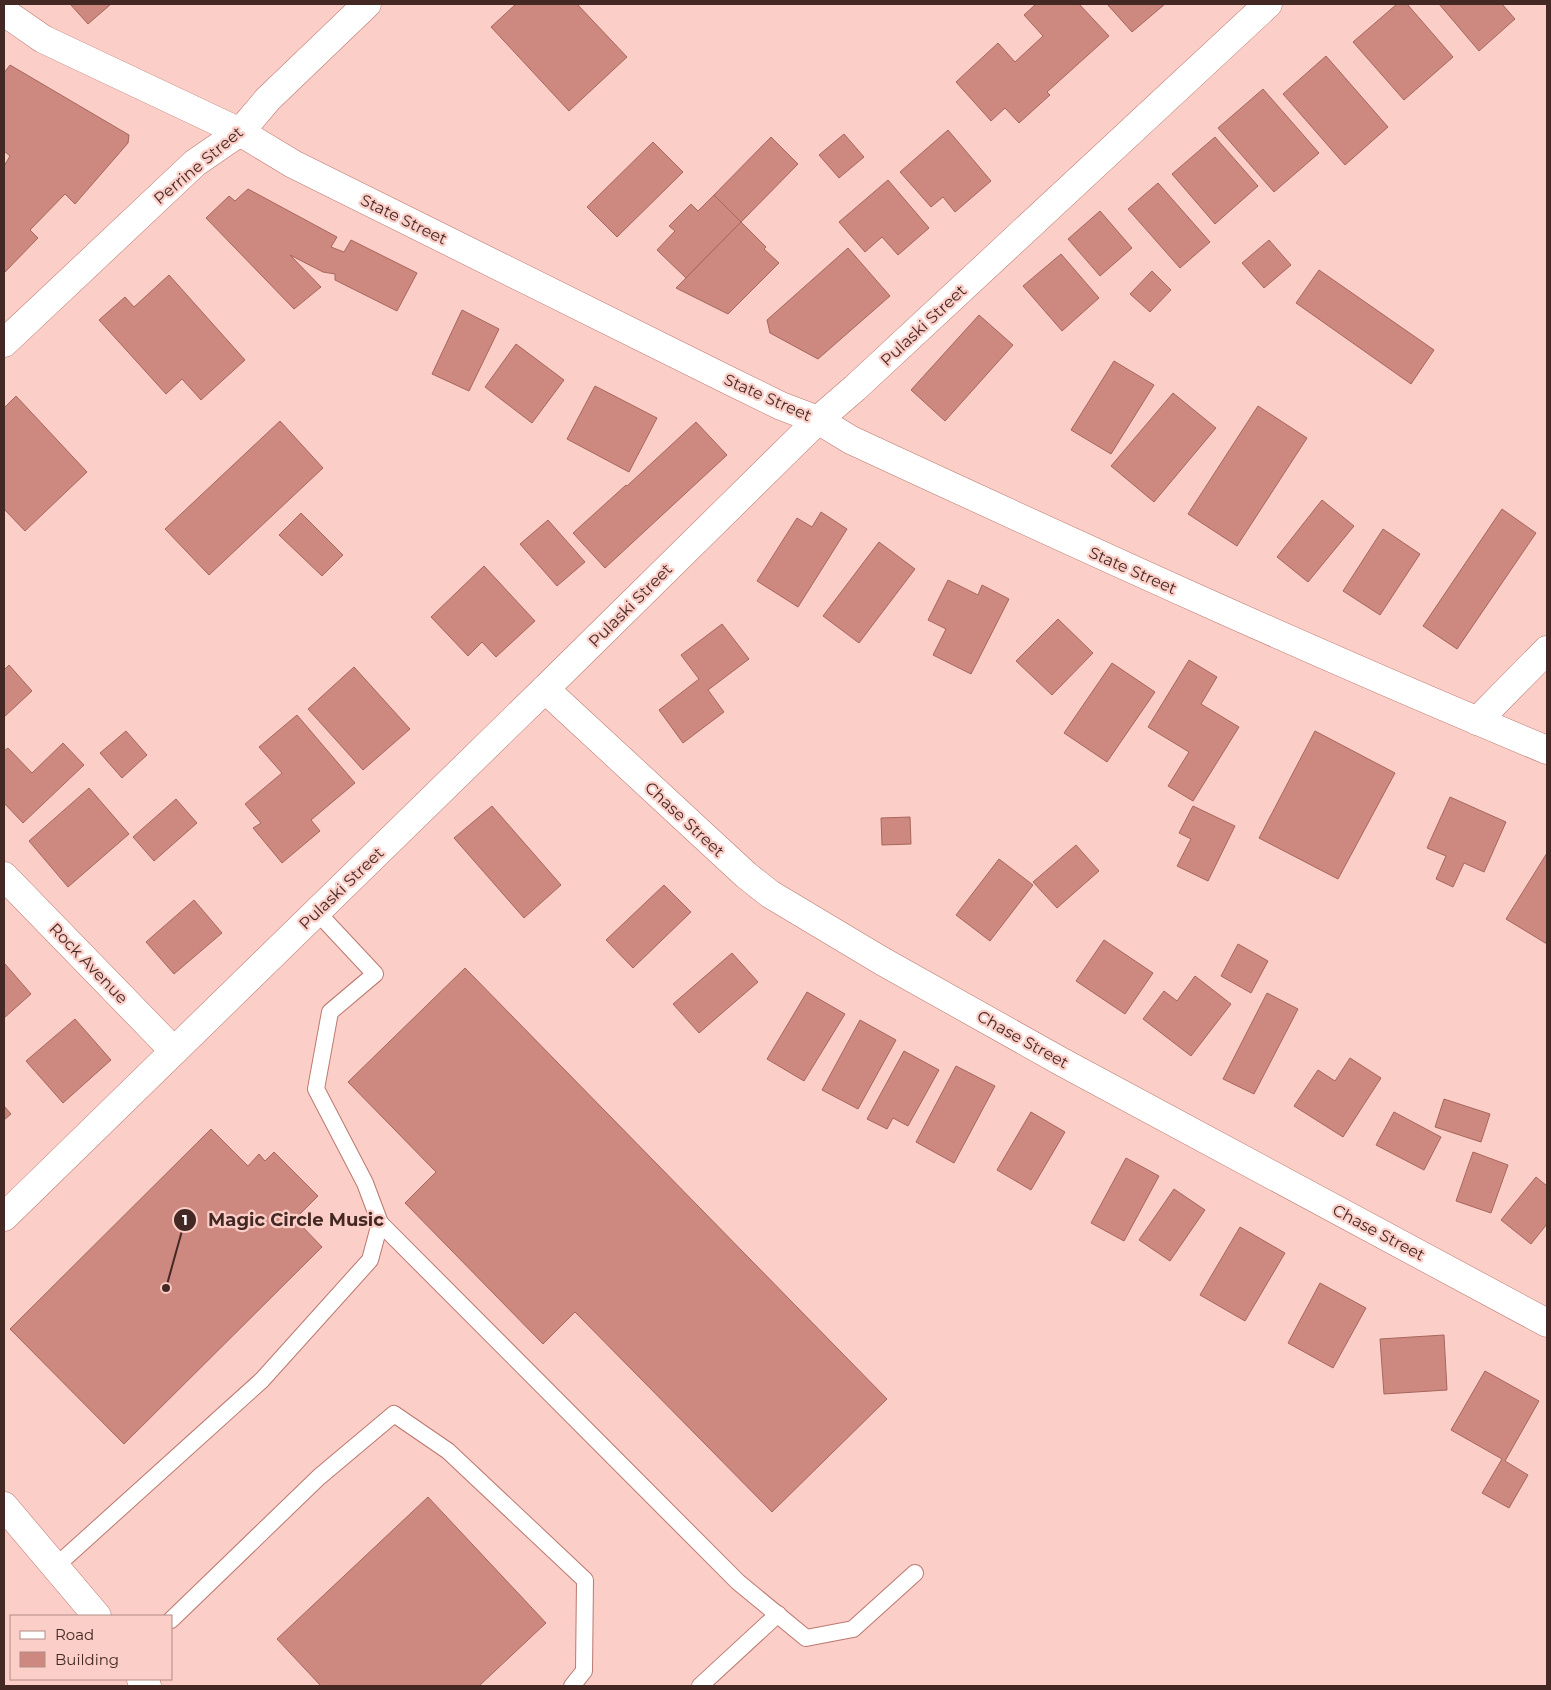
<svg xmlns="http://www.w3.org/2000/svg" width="1551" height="1690" font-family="Montserrat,sans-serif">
  <rect width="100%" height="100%" fill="#fbcec7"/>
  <g fill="#cd897f" stroke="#a7665d">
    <path d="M 70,4 L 111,4 L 88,24 Z"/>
    <path d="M 516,4 L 577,4 L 627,57 L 569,111 L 491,27 Z"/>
    <path d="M 1036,4 L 1079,4 L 1109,36 L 1047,92 L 1050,95 L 1019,123 L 1005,108 L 991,121 L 956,82 L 998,43 L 1015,62 L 1043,36 L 1024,15 Z"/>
    <path d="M 1107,4 L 1165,4 L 1132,32 Z"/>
    <path d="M 1397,4 L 1407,4 L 1453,57 L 1404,100 L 1353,42 Z"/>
    <path d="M 1439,4 L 1502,4 L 1515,19 L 1479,51 Z"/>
    <path d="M 1326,56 L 1388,127 L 1345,165 L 1283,94 Z"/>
    <path d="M 10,65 L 129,135 L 128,143 L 75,204 L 65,194 L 30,230 L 38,238 L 4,273 L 4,166 L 10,156 L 4,151 L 4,73 Z"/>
    <path d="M 1263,89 L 1319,153 L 1274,192 L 1218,128 Z"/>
    <path d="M 948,130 L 991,181 L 955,212 L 943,197 L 931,207 L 900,172 Z"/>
    <path d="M 844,134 L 864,157 L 839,178 L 819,155 Z"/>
    <path d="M 771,137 L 798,164 L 741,222 L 714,195 Z"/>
    <path d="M 1215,137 L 1258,186 L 1215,224 L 1172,174 Z"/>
    <path d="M 653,142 L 683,172 L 617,237 L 587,207 Z"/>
    <path d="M 888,180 L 929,228 L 898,255 L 882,237 L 865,252 L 839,222 Z"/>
    <path d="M 1158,183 L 1210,242 L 1180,268 L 1128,209 Z"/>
    <path d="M 248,189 L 337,237 L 331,247 L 344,252 L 351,240 L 417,273 L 397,311 L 335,280 L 335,274 L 323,272 L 290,255 L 321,287 L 294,309 L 206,218 L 229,196 L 235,201 Z"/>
    <path d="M 714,195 L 741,222 L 686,278 L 657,250 L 675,231 L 669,226 L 691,204 L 698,211 Z"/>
    <path d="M 1100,211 L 1132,248 L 1100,276 L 1068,239 Z"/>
    <path d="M 741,222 L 766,247 L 764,249 L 779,263 L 728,314 L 676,288 Z"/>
    <path d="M 1269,240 L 1291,265 L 1264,288 L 1242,263 Z"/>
    <path d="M 848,248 L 890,296 L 818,359 L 770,333 L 767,320 Z"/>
    <path d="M 1061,254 L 1099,298 L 1062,331 L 1023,286 Z"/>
    <path d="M 1319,270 L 1434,350 L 1411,384 L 1296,303 Z"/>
    <path d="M 1152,271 L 1171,290 L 1150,312 L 1130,294 Z"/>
    <path d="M 169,275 L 245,360 L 201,400 L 182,379 L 166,394 L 99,320 L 125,297 L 134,307 Z"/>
    <path d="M 462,310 L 499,329 L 469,391 L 432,374 Z"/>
    <path d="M 979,315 L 1013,345 L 945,421 L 911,390 Z"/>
    <path d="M 516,344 L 564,380 L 532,423 L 485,387 Z"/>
    <path d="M 1114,361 L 1154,385 L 1111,454 L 1071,430 Z"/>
    <path d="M 595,386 L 657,418 L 629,472 L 567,439 Z"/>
    <path d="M 1173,393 L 1216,428 L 1154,502 L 1111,466 Z"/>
    <path d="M 16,396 L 87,472 L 25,531 L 4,509 L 4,408 Z"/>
    <path d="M 1258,406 L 1307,438 L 1237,546 L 1188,514 Z"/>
    <path d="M 280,421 L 323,468 L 209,575 L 165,529 Z"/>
    <path d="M 696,422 L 727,455 L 605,568 L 573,533 L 626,485 L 627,486 Z"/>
    <path d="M 1322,500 L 1354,526 L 1308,582 L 1277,557 Z"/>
    <path d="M 1502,509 L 1536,533 L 1457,649 L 1423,626 Z"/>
    <path d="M 821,512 L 847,529 L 798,607 L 757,581 L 797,518 L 812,527 Z"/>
    <path d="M 301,513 L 343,555 L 322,576 L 279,535 Z"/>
    <path d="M 548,520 L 585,562 L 557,586 L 520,544 Z"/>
    <path d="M 1383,529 L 1420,554 L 1380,615 L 1343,591 Z"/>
    <path d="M 879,542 L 915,569 L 859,643 L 823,616 Z"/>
    <path d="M 484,566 L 535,621 L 496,657 L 482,642 L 468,656 L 431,617 Z"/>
    <path d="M 948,580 L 978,595 L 982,585 L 1009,599 L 971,674 L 933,655 L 946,629 L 928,620 Z"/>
    <path d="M 1058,619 L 1093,653 L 1052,695 L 1016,661 Z"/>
    <path d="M 722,624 L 749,659 L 708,690 L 724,712 L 683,743 L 659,710 L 699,679 L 681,655 Z"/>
    <path d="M 1189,660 L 1217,677 L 1201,704 L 1239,727 L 1193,801 L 1168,786 L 1189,752 L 1148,727 Z"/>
    <path d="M 1112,663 L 1155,692 L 1107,762 L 1064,733 Z"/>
    <path d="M 9,665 L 32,691 L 4,717 L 4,670 Z"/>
    <path d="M 354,667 L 410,729 L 363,770 L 308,709 Z"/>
    <path d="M 297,715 L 355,783 L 311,820 L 320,831 L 282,863 L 253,828 L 261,823 L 245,804 L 282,773 L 259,747 Z"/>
    <path d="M 126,731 L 147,755 L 122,778 L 100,753 Z"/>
    <path d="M 1315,731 L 1395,773 L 1338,879 L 1259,838 Z"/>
    <path d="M 63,743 L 84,765 L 23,823 L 4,803 L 4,751 L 8,748 L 32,773 Z"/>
    <path d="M 89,788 L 129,834 L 68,887 L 29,841 Z"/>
    <path d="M 1450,797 L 1506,822 L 1484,872 L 1464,863 L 1453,887 L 1436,879 L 1446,856 L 1427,848 Z"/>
    <path d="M 176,799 L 197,823 L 154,861 L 133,837 Z"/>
    <path d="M 492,806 L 561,885 L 524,918 L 454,838 Z"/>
    <path d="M 1193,806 L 1235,826 L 1208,881 L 1177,866 L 1191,839 L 1179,833 Z"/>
    <path d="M 910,817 L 911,844 L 882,845 L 881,818 Z"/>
    <path d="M 1076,845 L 1099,871 L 1057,908 L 1033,882 Z"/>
    <path d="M 1547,853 L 1547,944 L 1506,919 Z"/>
    <path d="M 999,859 L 1033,885 L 990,941 L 956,915 Z"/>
    <path d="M 664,885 L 691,912 L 633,968 L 606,940 Z"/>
    <path d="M 194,900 L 222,933 L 174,974 L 146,942 Z"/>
    <path d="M 1104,940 L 1153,973 L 1125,1014 L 1076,981 Z"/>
    <path d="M 1238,944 L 1268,961 L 1251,993 L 1221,976 Z"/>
    <path d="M 732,953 L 758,982 L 699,1033 L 673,1004 Z"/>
    <path d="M 5,964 L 31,994 L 4,1018 L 4,965 Z"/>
    <path d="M 465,968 L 887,1399 L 772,1512 L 575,1312 L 543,1344 L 405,1203 L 436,1172 L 348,1082 Z"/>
    <path d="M 1195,976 L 1231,1004 L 1191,1056 L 1143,1019 L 1164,991 L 1177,1001 Z"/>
    <path d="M 807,992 L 845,1014 L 804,1081 L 767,1059 Z"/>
    <path d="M 1267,993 L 1298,1009 L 1254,1094 L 1223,1079 Z"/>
    <path d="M 75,1019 L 111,1060 L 63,1103 L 26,1061 Z"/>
    <path d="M 860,1020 L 896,1040 L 858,1109 L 822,1090 Z"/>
    <path d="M 904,1051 L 939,1070 L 908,1126 L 893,1118 L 887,1129 L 867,1119 Z"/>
    <path d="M 1350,1058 L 1381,1078 L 1343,1137 L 1294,1106 L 1318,1070 L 1335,1081 Z"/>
    <path d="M 956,1066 L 995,1086 L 954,1163 L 916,1142 Z"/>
    <path d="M 1444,1099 L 1490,1114 L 1481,1142 L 1435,1127 Z"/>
    <path d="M 4,1106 L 11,1114 L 4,1120 Z"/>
    <path d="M 1031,1112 L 1065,1132 L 1031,1190 L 997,1170 Z"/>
    <path d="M 1394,1112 L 1441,1137 L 1424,1170 L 1376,1145 Z"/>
    <path d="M 211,1129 L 248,1166 L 259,1154 L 265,1161 L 274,1152 L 318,1196 L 295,1219 L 322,1247 L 124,1444 L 10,1329 Z"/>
    <path d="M 1473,1152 L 1508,1165 L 1491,1213 L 1456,1201 Z"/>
    <path d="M 1126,1158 L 1159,1176 L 1124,1241 L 1091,1223 Z"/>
    <path d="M 1536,1177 L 1547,1186 L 1547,1224 L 1531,1244 L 1501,1220 Z"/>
    <path d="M 1174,1189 L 1205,1210 L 1170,1261 L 1139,1240 Z"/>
    <path d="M 1240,1227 L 1285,1253 L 1245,1321 L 1200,1295 Z"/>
    <path d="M 1320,1283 L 1366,1308 L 1333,1368 L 1288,1343 Z"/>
    <path d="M 1444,1335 L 1447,1390 L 1384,1394 L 1380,1339 Z"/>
    <path d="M 1485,1371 L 1539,1401 L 1505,1461 L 1528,1475 L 1509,1508 L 1482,1493 L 1502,1459 L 1451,1430 Z"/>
    <path d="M 428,1497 L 546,1623 L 479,1686 L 321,1686 L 277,1639 Z"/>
  </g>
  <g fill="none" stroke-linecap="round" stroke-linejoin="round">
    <defs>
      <g id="service">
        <path d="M 380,1223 L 738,1582 L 806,1638 L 853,1629 L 915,1573"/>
        <path d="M 56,1566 L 262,1380 L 370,1260 L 380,1223 L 365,1183 L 316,1089 L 330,1012 L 375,974 L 317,912"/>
        <path d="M 171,1620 L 319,1477 L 394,1414 L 448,1451 L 585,1580 L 584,1671 L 572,1686"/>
        <path d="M 700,1686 L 778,1614"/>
      </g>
      <g id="minor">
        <path d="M 545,689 L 746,875 L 770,894 L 882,961 L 1062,1062 L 1547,1323"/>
        <path d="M 1477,721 L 1547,650"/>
        <path d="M 4,876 L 174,1051"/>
        <path d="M 4,1217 L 545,689 L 818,420 L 855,388 L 1268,4"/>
        <path d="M 4,1506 L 97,1616"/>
        <path d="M 141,1679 L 147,1686"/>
      </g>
      <path id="tertiary" d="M 4,343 L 195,163 L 240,132 L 268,99 L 367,4"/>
      <path id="secondary" d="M 4,12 L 43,39 L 240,132 L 293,164 L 726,379 L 781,406 L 818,420 L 851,440 C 1082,547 1313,653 1547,750"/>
    </defs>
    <use href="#service" stroke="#bb786f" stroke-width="18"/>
    <use href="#minor" stroke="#bb786f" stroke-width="29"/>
    <use href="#tertiary" stroke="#bb786f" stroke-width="29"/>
    <use href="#secondary" stroke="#bb786f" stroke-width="29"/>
    <use href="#service" stroke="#fff" stroke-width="16"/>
    <use href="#minor" stroke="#fff" stroke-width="28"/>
    <use href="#tertiary" stroke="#fff" stroke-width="28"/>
    <use href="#secondary" stroke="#fff" stroke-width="28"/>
  </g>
  <g text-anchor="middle" stroke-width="4.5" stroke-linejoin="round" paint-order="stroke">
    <g font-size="16" fill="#442824" stroke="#fbcec7">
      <text transform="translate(198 165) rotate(-40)" y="6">Perrine Street</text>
      <text transform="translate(404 219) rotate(26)" y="6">State Street</text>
      <text transform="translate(923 325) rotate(-43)" y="6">Pulaski Street</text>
      <text transform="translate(768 397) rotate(24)" y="6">State Street</text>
      <text transform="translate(1133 570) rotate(24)" y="6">State Street</text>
      <text transform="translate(630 605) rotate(-45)" y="6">Pulaski Street</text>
      <text transform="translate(685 819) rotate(43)" y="6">Chase Street</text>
      <text transform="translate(341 888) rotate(-44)" y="6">Pulaski Street</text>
      <text transform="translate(89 963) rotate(46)" y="6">Rock Avenue</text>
      <text transform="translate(1023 1039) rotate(29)" y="6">Chase Street</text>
      <text transform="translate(1379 1232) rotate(28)" y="6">Chase Street</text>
    </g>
  </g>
  <path fill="none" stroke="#442824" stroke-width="2" d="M166 1288L185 1220"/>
  <g fill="#442824" stroke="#fbcec7" stroke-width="2">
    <circle cx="166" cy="1288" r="5"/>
    <circle cx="185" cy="1220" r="12"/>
  </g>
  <g font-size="15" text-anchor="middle" font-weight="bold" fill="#fff">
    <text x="185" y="1225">1</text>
  </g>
  <g font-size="18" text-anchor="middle" font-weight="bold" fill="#442824" stroke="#fbcec7" stroke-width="4.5" stroke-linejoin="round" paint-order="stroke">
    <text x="296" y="1226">Magic Circle Music</text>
  </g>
  <rect width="1551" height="1690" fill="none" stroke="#442824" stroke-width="10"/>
  <rect x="10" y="1615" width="162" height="65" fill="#fbcec7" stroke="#b28c86"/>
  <rect x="20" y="1631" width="25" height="8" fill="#ffffff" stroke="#b28c86"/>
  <text x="55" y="1640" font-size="15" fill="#442824">Road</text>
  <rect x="20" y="1652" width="25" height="15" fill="#cd897f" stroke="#b28c86"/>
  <text x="55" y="1665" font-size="15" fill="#442824">Building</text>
</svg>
